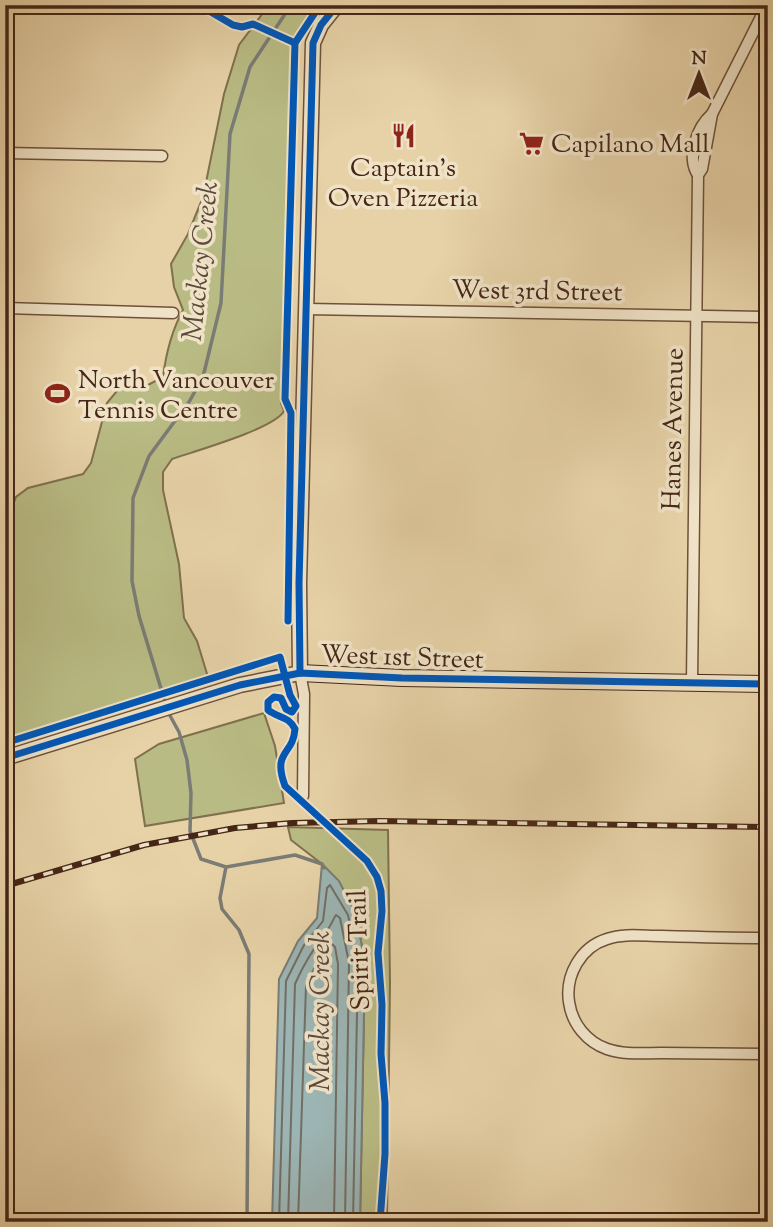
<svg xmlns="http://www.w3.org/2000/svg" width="773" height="1227" font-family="'Sorts Mill Goudy',serif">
  <rect width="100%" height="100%" fill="#e7d2a7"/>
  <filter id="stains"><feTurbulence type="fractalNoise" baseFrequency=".00286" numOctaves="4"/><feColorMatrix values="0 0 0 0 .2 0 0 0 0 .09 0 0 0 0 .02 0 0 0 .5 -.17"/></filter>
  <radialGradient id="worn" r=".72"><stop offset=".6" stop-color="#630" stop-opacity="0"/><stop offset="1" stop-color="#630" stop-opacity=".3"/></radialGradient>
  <g fill="#b9bb84" stroke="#80704d" stroke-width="2">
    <path d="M 269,5 L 319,5 L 306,19 L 292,43 L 281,403 L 284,411 C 274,429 195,451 172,459 L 163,472 L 163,490 L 179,564 L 184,618 L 197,641 L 208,677 C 144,698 80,715 15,736 L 5,735 L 5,526 L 16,497 L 28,488 L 83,474 L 91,463 L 107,403 L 121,386 L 148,385 L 163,377 C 166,353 171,332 183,310 L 174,287 L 171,264 L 188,234 L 203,197 L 224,94 L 239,45 Z"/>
    <path d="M 264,713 L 275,746 L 284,803 L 145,826 L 135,759 L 159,744 Z"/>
    <path d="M 288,827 L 388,830 L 390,983 L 387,1222 L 360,1222 L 365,961 L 355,912 L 338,881 L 322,864 L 291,840 Z"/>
  </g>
  <path fill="#9cb5b4" stroke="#7a7c75" stroke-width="2" d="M 322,864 L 339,881 L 355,912 L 365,961 L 360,1222 L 272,1222 L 279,979 L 298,941 L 317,918 Z"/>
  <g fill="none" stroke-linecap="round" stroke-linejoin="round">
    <g stroke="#716e65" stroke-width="2">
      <path d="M 279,1222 L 286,981 L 304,945 L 323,921 L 327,888 L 330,885 L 348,915 L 358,961 L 353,1222"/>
      <path d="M 288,1222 L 295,984 C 305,961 314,949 328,929 C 332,924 333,919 336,915 L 340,918 L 349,963 L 345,1222"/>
      <path d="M 298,1222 L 306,986 L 320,956 L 332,944 L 335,947 L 338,964 L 334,1222"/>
    </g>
    <g stroke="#7a7c75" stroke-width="3.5">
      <path d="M 166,705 L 139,616 L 132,581 L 133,498 L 149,456 L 189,402 L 203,377 L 221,303 L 230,134 L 250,67 L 291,5"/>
      <path d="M 168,712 L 179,732 L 187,760 L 191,793 L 190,831 L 201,859 L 226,867 L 295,855 L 322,864 L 324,868"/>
      <path d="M 226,867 L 220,898 L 222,909 L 239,930 L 249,954 L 247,1222"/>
    </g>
    <defs>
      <g id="minor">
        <path d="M 5,153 L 162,156"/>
        <path d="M 698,175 C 686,157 697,127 712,114"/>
        <path d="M 5,308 L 173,313"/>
        <path d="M 306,309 L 768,317"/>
        <path d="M 300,673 L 304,694 L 303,796"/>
        <path d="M 692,683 L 698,175 L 702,169 L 712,114 L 767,5"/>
        <path d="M 768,938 C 732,938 696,937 661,936 C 643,936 624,933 607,939 C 581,947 565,975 569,1002 C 572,1024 587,1042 607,1049 C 624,1055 643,1053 661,1053 C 696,1053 732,1054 768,1054"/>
      </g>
      <path id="tertiary" d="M 5,758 L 240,685 L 300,673 L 299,583 L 313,43 L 321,25 L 337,5"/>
      <path id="secondary" d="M 300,673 L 402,678 L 768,684"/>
    </defs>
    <use href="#minor" stroke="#6e513a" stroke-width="13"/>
    <use href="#tertiary" stroke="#6e513a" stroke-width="17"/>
    <use href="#secondary" stroke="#462616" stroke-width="18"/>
    <use href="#minor" stroke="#efe2c6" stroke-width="10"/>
    <use href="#tertiary" stroke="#efe2c6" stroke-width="14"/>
    <use href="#secondary" stroke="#efe2c6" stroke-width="16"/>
    <defs>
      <path id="rail" d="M 5,886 L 144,845 L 235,828 L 292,823 L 380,821 L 768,827"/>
    </defs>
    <use href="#rail" stroke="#462616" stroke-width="6"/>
    <use href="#rail" stroke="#efe2c6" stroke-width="3.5" stroke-dasharray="10" stroke-linecap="butt"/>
    <defs>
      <g id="cycleway">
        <path d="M 189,5 L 204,8 L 233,25 L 242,27 L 253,24 L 295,43"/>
        <path d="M 288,621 L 291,413 L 285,399 L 295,43 L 320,5"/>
        <path d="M 300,673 L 299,583 L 313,43 L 321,25 L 337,5"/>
        <path d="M 5,743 L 280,657 L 290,695 L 296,706 L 292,712 L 286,709 L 281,698 L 274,697 L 268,702 L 268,710 C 278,718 289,716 295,729 C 293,756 272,750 285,786 L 367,861 L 377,877 L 381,891 L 382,911 L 378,953 L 382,1005 L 381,1054 L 385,1103 L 385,1154 L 380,1222"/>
        <path d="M 5,758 L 240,685 L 300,673 L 402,678 L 768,684"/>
      </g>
    </defs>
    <use href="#cycleway" stroke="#efe2c6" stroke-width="11"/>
    <use href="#cycleway" stroke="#0057b8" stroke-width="7"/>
  </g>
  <defs>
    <symbol id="restaurant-bare" viewBox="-9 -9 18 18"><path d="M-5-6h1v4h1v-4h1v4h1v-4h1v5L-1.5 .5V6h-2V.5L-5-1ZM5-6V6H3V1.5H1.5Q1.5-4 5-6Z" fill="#8f2418" stroke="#efe2c6" stroke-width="2.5" paint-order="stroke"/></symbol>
    <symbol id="supermarket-bare" viewBox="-9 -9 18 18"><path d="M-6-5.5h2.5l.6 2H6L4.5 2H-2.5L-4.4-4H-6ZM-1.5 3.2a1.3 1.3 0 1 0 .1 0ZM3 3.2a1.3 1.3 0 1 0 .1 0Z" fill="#8f2418" stroke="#efe2c6" stroke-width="2.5" paint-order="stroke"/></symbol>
    <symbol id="stadium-bare" viewBox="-9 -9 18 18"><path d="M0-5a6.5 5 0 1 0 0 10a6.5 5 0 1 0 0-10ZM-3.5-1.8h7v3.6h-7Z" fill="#8f2418" stroke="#efe2c6" stroke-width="2.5" paint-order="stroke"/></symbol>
  </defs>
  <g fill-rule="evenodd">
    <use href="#restaurant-bare" x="386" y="118" width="35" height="35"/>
    <use href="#supermarket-bare" x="514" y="126" width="35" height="35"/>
    <use href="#stadium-bare" x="40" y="376" width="35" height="35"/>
  </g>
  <g text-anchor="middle" stroke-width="7" stroke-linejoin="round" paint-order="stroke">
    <g font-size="26" fill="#462616" stroke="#efe2c6" text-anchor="start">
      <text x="551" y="152">Capilano Mall</text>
      <text x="403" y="176" text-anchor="middle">Captain's<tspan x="403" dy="30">Oven Pizzeria</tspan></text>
      <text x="78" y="388">North Vancouver<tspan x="78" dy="30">Tennis Centre</tspan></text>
    </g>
    <g font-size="26" fill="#462616" stroke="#efe2c6">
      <text transform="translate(537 290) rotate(1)" y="9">West 3rd Street</text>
      <text transform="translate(672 429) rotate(-89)" y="9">Hanes Avenue</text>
      <text transform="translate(402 656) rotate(2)" y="9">West 1st Street</text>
      <text transform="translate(358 950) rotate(-92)" y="9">Spirit Trail</text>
    </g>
    <g font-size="28" font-style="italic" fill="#5c4a3e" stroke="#efe2c6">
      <text transform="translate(199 261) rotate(-84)" y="10">Mackay Creek</text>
      <text transform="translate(319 1011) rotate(-90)" y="10">Mackay Creek</text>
    </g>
  </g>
  <rect width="773" height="1227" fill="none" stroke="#e7d2a7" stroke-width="28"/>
  <rect x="7" y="7" width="759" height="1213" fill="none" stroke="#462616" stroke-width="3.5"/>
  <rect x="14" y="14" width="745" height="1199" fill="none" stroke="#462616" stroke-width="2"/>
  <g transform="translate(699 74)" stroke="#efe2c6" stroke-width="5" paint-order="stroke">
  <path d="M0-5L12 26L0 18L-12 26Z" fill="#462616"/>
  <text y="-10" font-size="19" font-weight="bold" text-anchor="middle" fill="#462616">N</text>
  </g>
  <rect width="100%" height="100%" filter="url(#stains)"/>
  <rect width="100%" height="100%" fill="url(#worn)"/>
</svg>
